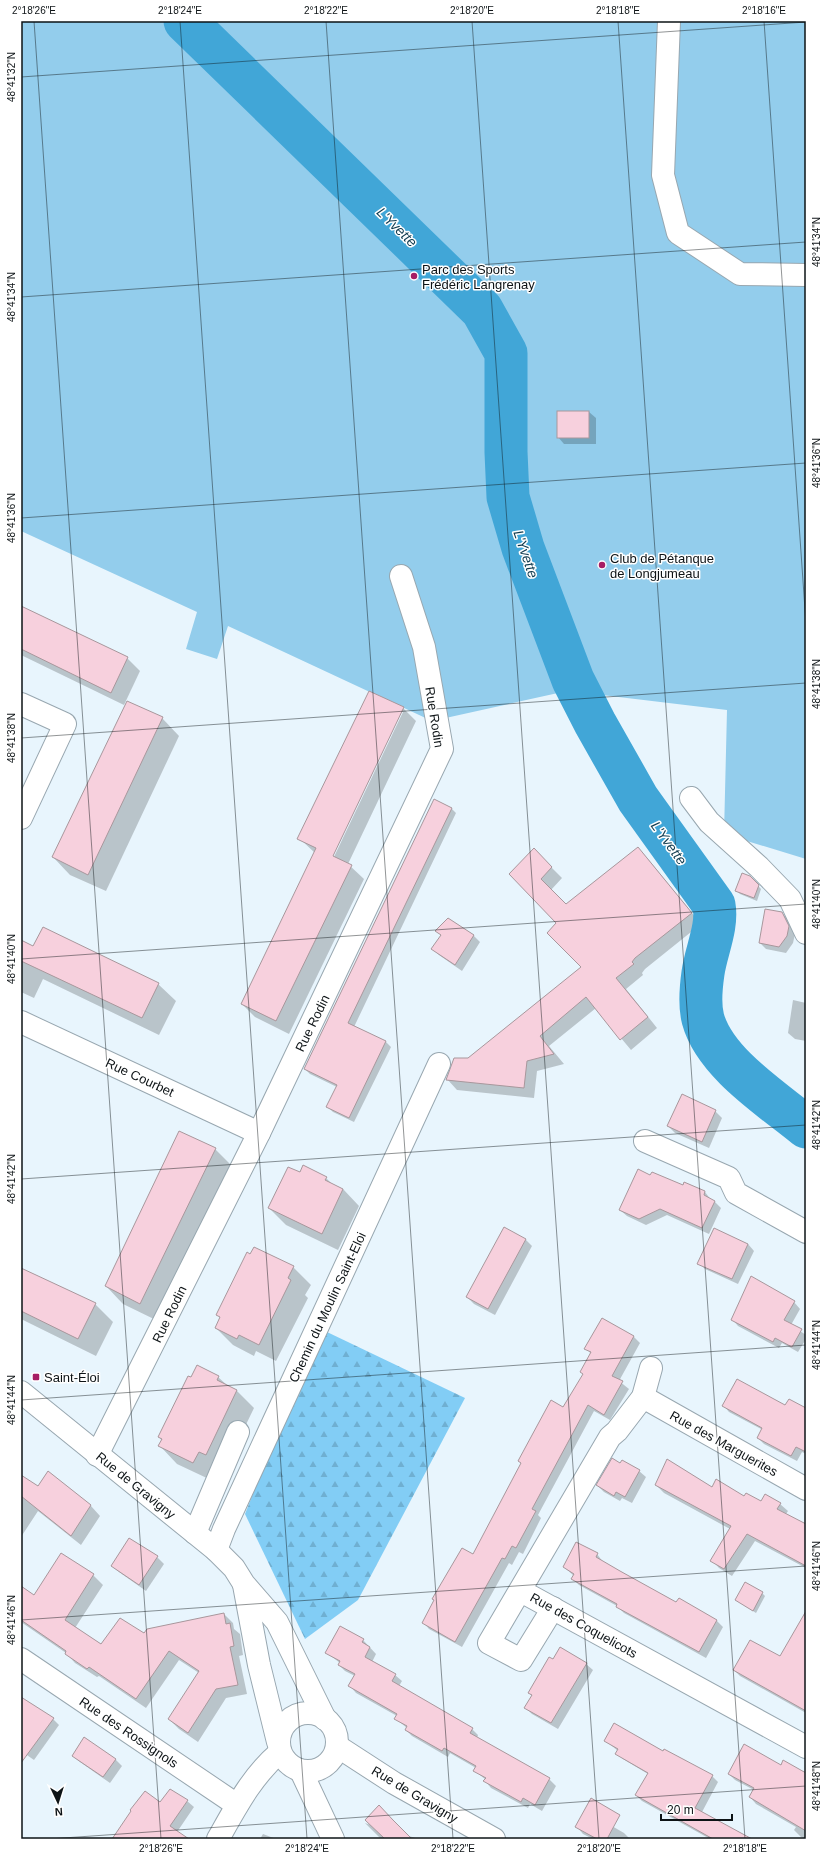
<svg xmlns="http://www.w3.org/2000/svg" width="827" height="1860" font-family="Helvetica,sans-serif">
  <defs>
    <pattern id="forest-firs" width="22" height="20" patternUnits="userSpaceOnUse"><rect width="22" height="20" fill="#82cdf5"/><path d="M5 1l3.5 6h-7zM16 11l3.5 6h-7z" fill="#6fafd1"/></pattern>
  </defs>
  <rect width="100%" height="100%" fill="#e8f5fd"/>
  <path fill="url(#forest-firs)" d="M 327,1332 L 465,1398 L 358,1600 L 305,1639 L 245,1514 L 269,1453 Z"/>
  <path fill="#93cdec" d="M 21,21 L 806,21 L 806,859 L 724,834 L 727,710 L 602,695 L 558,693 L 432,721 L 228,626 L 217,659 L 186,649 L 197,612 L 21,531 Z"/>
  <g fill="#0003" fill-rule="evenodd">
    <path d="M 589,412 L 596,418 L 596,444 L 564,444 L 558,437 Z"/>
    <path d="M 21,607 L 127,658 L 140,671 L 124,705 L 21,655 Z"/>
    <path d="M 403,708 L 416,721 L 348,864 L 364,879 L 289,1034 L 255,1017 L 242,1004 L 315,853 L 299,838 ZM 400,712 L 403,712 L 332,861 L 330,860 Z"/>
    <path d="M 162,718 L 179,736 L 106,891 L 70,875 L 53,857 Z"/>
    <path d="M 451,808 L 456,813 L 354,1027 L 386,1042 L 391,1047 L 354,1122 L 333,1112 L 328,1107 L 337,1087 L 310,1074 L 305,1069 Z"/>
    <path d="M 638,848 L 648,859 L 701,924 L 645,969 L 642,973 L 643,975 L 626,989 L 657,1028 L 631,1050 L 596,1008 L 549,1046 L 564,1064 L 537,1071 L 534,1098 L 457,1090 L 447,1079 L 468,1059 L 583,967 L 557,923 L 510,874 L 534,850 L 562,878 L 551,890 L 566,905 Z"/>
    <path d="M 749,876 L 761,889 L 757,901 L 740,894 L 737,891 Z"/>
    <path d="M 782,913 L 789,920 L 795,934 L 793,943 L 786,953 L 766,949 L 760,943 Z"/>
    <path d="M 437,931 L 473,935 L 480,942 L 462,971 L 439,955 L 433,949 L 441,935 Z"/>
    <path d="M 21,941 L 33,947 L 158,984 L 176,1001 L 159,1035 L 43,979 L 34,998 L 21,992 Z"/>
    <path d="M 793,1000 L 806,1003 L 806,1041 L 795,1039 L 788,1033 Z"/>
    <path d="M 715,1111 L 722,1118 L 709,1148 L 675,1133 L 668,1126 Z"/>
    <path d="M 215,1149 L 233,1167 L 158,1321 L 123,1304 L 106,1286 Z"/>
    <path d="M 300,1174 L 326,1178 L 334,1186 L 343,1189 L 359,1206 L 338,1250 L 286,1225 L 269,1208 Z"/>
    <path d="M 651,1176 L 683,1187 L 685,1183 L 705,1192 L 711,1200 L 715,1202 L 721,1208 L 709,1234 L 667,1215 L 646,1225 L 627,1216 L 620,1210 Z"/>
    <path d="M 714,1229 L 748,1244 L 754,1251 L 738,1284 L 705,1269 L 699,1263 Z"/>
    <path d="M 525,1239 L 532,1246 L 495,1315 L 474,1304 L 467,1297 Z"/>
    <path d="M 254,1249 L 293,1267 L 311,1285 L 305,1295 L 308,1298 L 276,1361 L 256,1351 L 254,1356 L 233,1345 L 216,1328 L 221,1318 L 217,1314 Z"/>
    <path d="M 21,1269 L 95,1304 L 113,1322 L 96,1356 L 21,1319 Z"/>
    <path d="M 794,1302 L 800,1309 L 791,1325 L 806,1335 L 806,1339 L 798,1352 L 782,1343 L 779,1348 L 738,1326 L 732,1319 Z"/>
    <path d="M 602,1319 L 634,1337 L 640,1343 L 619,1381 L 629,1389 L 610,1420 L 594,1411 L 538,1515 L 541,1518 L 523,1554 L 519,1552 L 512,1565 L 509,1563 L 462,1647 L 429,1629 L 423,1622 L 473,1555 L 522,1464 L 519,1461 L 564,1408 L 584,1374 L 591,1354 L 586,1348 Z"/>
    <path d="M 218,1377 L 229,1387 L 237,1391 L 254,1408 L 223,1472 L 211,1480 L 177,1464 L 160,1446 L 162,1441 L 159,1437 Z"/>
    <path d="M 724,1406 L 786,1407 L 806,1410 L 806,1454 L 802,1452 L 797,1461 L 764,1444 L 758,1438 L 763,1430 L 729,1412 Z"/>
    <path d="M 621,1464 L 639,1471 L 646,1477 L 632,1503 L 622,1498 L 620,1501 L 604,1492 L 597,1485 Z"/>
    <path d="M 48,1473 L 91,1506 L 100,1516 L 81,1545 L 38,1511 L 21,1537 L 21,1476 L 38,1488 Z"/>
    <path d="M 656,1485 L 712,1488 L 761,1502 L 780,1504 L 788,1511 L 786,1514 L 806,1525 L 806,1568 L 755,1541 L 732,1576 L 719,1568 L 712,1560 L 730,1529 L 664,1493 Z"/>
    <path d="M 129,1539 L 157,1557 L 164,1564 L 146,1591 L 119,1572 L 112,1566 Z"/>
    <path d="M 577,1543 L 597,1554 L 603,1562 L 677,1604 L 679,1600 L 717,1621 L 723,1627 L 706,1658 L 624,1613 L 617,1606 L 579,1585 L 573,1579 L 574,1576 L 564,1567 Z"/>
    <path d="M 93,1575 L 103,1585 L 75,1628 L 102,1645 L 224,1614 L 233,1623 L 234,1629 L 240,1634 L 243,1655 L 239,1656 L 247,1694 L 226,1698 L 198,1742 L 179,1729 L 169,1719 L 199,1673 L 179,1660 L 146,1708 L 99,1676 L 97,1677 L 75,1663 L 66,1653 L 21,1622 L 21,1587 L 34,1596 Z"/>
    <path d="M 762,1593 L 765,1596 L 756,1613 L 736,1600 Z"/>
    <path d="M 806,1617 L 806,1713 L 740,1676 L 734,1670 L 780,1658 Z"/>
    <path d="M 363,1640 L 376,1654 L 372,1662 L 395,1675 L 402,1681 L 399,1686 L 472,1729 L 478,1735 L 477,1738 L 549,1779 L 556,1786 L 542,1811 L 530,1804 L 528,1808 L 491,1788 L 485,1781 L 486,1780 L 474,1770 L 476,1768 L 450,1753 L 448,1757 L 412,1736 L 406,1730 L 407,1728 L 396,1719 L 397,1716 L 356,1693 L 350,1686 L 355,1676 L 345,1671 L 339,1665 L 340,1663 L 327,1653 Z"/>
    <path d="M 553,1660 L 586,1664 L 593,1670 L 558,1729 L 532,1714 L 526,1708 L 532,1696 L 529,1693 Z"/>
    <path d="M 21,1704 L 53,1719 L 59,1725 L 34,1760 L 21,1751 Z"/>
    <path d="M 85,1739 L 116,1760 L 122,1766 L 110,1783 L 80,1762 L 73,1756 Z"/>
    <path d="M 606,1741 L 663,1752 L 712,1776 L 718,1782 L 702,1812 L 745,1839 L 710,1839 L 642,1801 L 636,1795 L 648,1774 L 623,1759 L 616,1753 L 618,1751 Z"/>
    <path d="M 781,1766 L 806,1774 L 806,1839 L 801,1837 L 794,1830 L 796,1827 L 756,1804 L 750,1797 L 754,1790 L 735,1780 L 729,1774 Z"/>
    <path d="M 170,1790 L 187,1801 L 194,1807 L 177,1832 L 185,1839 L 114,1839 L 160,1804 Z"/>
    <path d="M 586,1811 L 624,1833 L 630,1839 L 593,1839 L 583,1834 L 577,1827 Z"/>
    <path d="M 365,1823 L 371,1825 L 419,1839 L 381,1839 Z"/>
    <path d="M 263,1834 L 276,1839 L 260,1839 Z"/>
  </g>
  <g fill="none" stroke-linecap="round" stroke-linejoin="round">
    <path stroke="#41a6d7" stroke-width="43" d="M 185,21 L 482,310 L 506,353 L 506,452 L 508,497 L 523,548 L 573,680 L 595,723 L 638,799 L 714,905 C 718,927 706,951 703,973 C 701,987 699,1004 703,1019 C 715,1063 772,1099 806,1127"/>
  </g>
  <g fill="#f7d0dd" stroke="#a8979c">
    <rect x="557" y="411" width="32" height="27"/>
    <path d="M 21,606 L 128,657 L 111,693 L 21,649 Z"/>
    <path d="M 369,691 L 404,707 L 333,856 L 352,865 L 276,1021 L 241,1004 L 316,848 L 297,839 Z"/>
    <path d="M 127,701 L 163,717 L 88,875 L 52,857 Z"/>
    <path d="M 434,799 L 452,808 L 348,1023 L 386,1041 L 349,1118 L 326,1107 L 337,1085 L 304,1069 Z"/>
    <path d="M 638,847 L 692,913 L 635,958 L 632,962 L 634,964 L 616,978 L 648,1017 L 620,1040 L 586,997 L 540,1036 L 554,1054 L 527,1061 L 524,1088 L 446,1080 L 454,1058 L 468,1058 L 581,967 L 547,933 L 556,923 L 509,874 L 534,848 L 552,867 L 541,879 L 566,904 Z"/>
    <path d="M 742,873 L 750,876 L 759,885 L 754,898 L 735,891 Z"/>
    <path d="M 765,909 L 782,912 L 789,926 L 787,936 L 779,947 L 759,943 Z"/>
    <path d="M 448,918 L 474,935 L 455,965 L 431,949 L 441,935 L 435,931 Z"/>
    <path d="M 43,927 L 159,983 L 142,1018 L 21,961 L 21,940 L 33,946 Z"/>
    <path d="M 682,1094 L 716,1110 L 702,1142 L 667,1126 Z"/>
    <path d="M 179,1131 L 216,1148 L 140,1304 L 105,1286 Z"/>
    <path d="M 303,1165 L 327,1177 L 325,1180 L 343,1189 L 322,1234 L 268,1208 L 288,1167 L 300,1172 Z"/>
    <path d="M 638,1169 L 650,1175 L 652,1172 L 683,1185 L 684,1182 L 705,1191 L 704,1195 L 715,1201 L 702,1228 L 660,1209 L 639,1219 L 619,1210 Z"/>
    <path d="M 504,1227 L 526,1239 L 488,1309 L 466,1297 Z"/>
    <path d="M 714,1228 L 748,1244 L 732,1279 L 697,1264 Z"/>
    <path d="M 254,1247 L 294,1266 L 288,1278 L 291,1280 L 259,1345 L 239,1335 L 237,1339 L 215,1328 L 220,1317 L 216,1315 L 247,1252 L 250,1254 Z"/>
    <path d="M 21,1268 L 96,1303 L 78,1339 L 21,1311 Z"/>
    <path d="M 751,1276 L 795,1301 L 784,1320 L 802,1329 L 792,1347 L 775,1338 L 773,1342 L 731,1320 Z"/>
    <path d="M 602,1318 L 634,1336 L 612,1376 L 623,1381 L 604,1415 L 588,1405 L 532,1509 L 536,1511 L 516,1548 L 512,1546 L 505,1559 L 502,1558 L 455,1642 L 422,1623 L 434,1600 L 432,1599 L 462,1548 L 473,1554 L 521,1463 L 518,1461 L 551,1400 L 563,1407 L 583,1374 L 580,1372 L 591,1352 L 584,1349 Z"/>
    <path d="M 197,1365 L 219,1376 L 217,1380 L 237,1390 L 206,1455 L 199,1452 L 193,1463 L 158,1446 L 162,1439 L 158,1437 L 188,1376 L 191,1377 Z"/>
    <path d="M 737,1379 L 785,1405 L 789,1399 L 806,1408 L 806,1452 L 796,1447 L 791,1456 L 757,1438 L 762,1428 L 722,1406 Z"/>
    <path d="M 612,1458 L 620,1463 L 622,1460 L 640,1470 L 625,1497 L 616,1492 L 614,1496 L 596,1485 Z"/>
    <path d="M 667,1459 L 712,1487 L 716,1479 L 744,1496 L 746,1493 L 761,1501 L 765,1494 L 781,1503 L 777,1509 L 806,1524 L 806,1566 L 747,1534 L 724,1569 L 710,1561 L 731,1526 L 655,1485 Z"/>
    <path d="M 48,1471 L 91,1505 L 71,1536 L 21,1496 L 21,1475 L 38,1486 Z"/>
    <path d="M 129,1538 L 158,1556 L 139,1585 L 111,1566 Z"/>
    <path d="M 576,1542 L 598,1553 L 596,1557 L 620,1571 L 676,1602 L 679,1598 L 717,1620 L 699,1652 L 616,1607 L 617,1604 L 571,1579 L 574,1574 L 563,1567 Z"/>
    <path d="M 61,1553 L 94,1574 L 65,1620 L 101,1644 L 120,1618 L 144,1633 L 147,1629 L 224,1613 L 226,1624 L 230,1623 L 234,1646 L 230,1647 L 238,1685 L 216,1689 L 188,1733 L 168,1719 L 199,1671 L 169,1651 L 136,1699 L 89,1667 L 87,1669 L 65,1654 L 66,1651 L 21,1620 L 21,1586 L 34,1595 Z"/>
    <path d="M 745,1582 L 763,1592 L 753,1611 L 735,1600 Z"/>
    <path d="M 806,1611 L 806,1711 L 733,1670 L 750,1640 L 780,1656 Z"/>
    <path d="M 340,1626 L 364,1639 L 362,1642 L 370,1647 L 365,1657 L 396,1674 L 392,1681 L 473,1728 L 470,1733 L 550,1778 L 535,1805 L 523,1798 L 521,1802 L 483,1781 L 486,1778 L 473,1771 L 476,1766 L 444,1748 L 442,1751 L 405,1730 L 407,1726 L 394,1719 L 397,1714 L 348,1686 L 355,1674 L 338,1665 L 340,1661 L 325,1653 Z"/>
    <path d="M 560,1647 L 587,1663 L 551,1723 L 524,1708 L 532,1695 L 528,1693 L 549,1657 L 553,1659 Z"/>
    <path d="M 21,1697 L 54,1718 L 21,1763 Z"/>
    <path d="M 614,1723 L 663,1751 L 664,1749 L 713,1775 L 695,1808 L 752,1839 L 713,1839 L 635,1795 L 648,1773 L 615,1754 L 618,1749 L 604,1741 Z"/>
    <path d="M 84,1737 L 116,1759 L 103,1777 L 72,1756 Z"/>
    <path d="M 744,1744 L 781,1765 L 783,1760 L 806,1773 L 806,1831 L 749,1797 L 754,1788 L 728,1774 Z"/>
    <path d="M 170,1789 L 188,1800 L 170,1826 L 189,1839 L 112,1839 L 131,1811 L 130,1810 L 145,1791 L 160,1802 Z"/>
    <path d="M 591,1798 L 620,1815 L 607,1839 L 597,1839 L 575,1827 Z"/>
    <path d="M 379,1805 L 393,1820 L 412,1839 L 385,1839 L 365,1820 Z"/>
  </g>
  <g fill="none" stroke-linecap="round" stroke-linejoin="round">
    <defs>
      <g id="minor">
        <path d="M 669,21 L 663,175 L 678,233 L 740,274 L 806,275"/>
        <path d="M 21,704 L 65,724 L 21,818"/>
        <path d="M 691,798 L 709,822 L 759,867 L 790,899 L 806,933"/>
        <path d="M 21,1022 L 259,1133"/>
        <path d="M 645,1141 L 729,1178 L 736,1193 L 806,1232"/>
        <path d="M 21,1392 L 216,1550 L 234,1568 L 244,1584 L 277,1622 L 325,1719"/>
        <path d="M 643,1397 L 806,1489"/>
        <path d="M 97,1455 L 259,1133 L 442,749 L 424,647 L 401,576"/>
        <path d="M 195,1533 L 238,1432"/>
        <path d="M 216,1550 L 224,1529 L 439,1064"/>
        <path d="M 244,1585 L 259,1665 L 278,1742"/>
        <path d="M 521,1591 L 806,1747"/>
        <path d="M 553,1608 L 521,1660 L 489,1643 L 610,1437 L 617,1431 L 643,1397 L 651,1368"/>
        <path d="M 21,1659 L 237,1805"/>
        <circle cx="308" cy="1742" r="29"/>
        <path d="M 337,1746 L 394,1783 L 494,1839"/>
        <path d="M 301,1771 L 333,1839"/>
        <path d="M 218,1839 C 236,1807 252,1776 280,1752"/>
      </g>
    </defs>
    <use href="#minor" stroke="#98a7b0" stroke-width="24"/>
    <use href="#minor" stroke="#fff" stroke-width="22"/>
  </g>
  <path fill="none" stroke="#0d1316" stroke-width="1" stroke-opacity="0.45" d="M 34,21 L 161,1839M 180,21 L 307,1839M 326,21 L 453,1839M 472,21 L 599,1839M 618,21 L 745,1839M 764,21 L 806,624M 21,77 L 806,22M 21,297 L 806,242M 21,518 L 806,463M 21,738 L 806,683M 21,959 L 806,904M 21,1179 L 806,1125M 21,1400 L 806,1345M 21,1620 L 806,1566M 49,1839 L 806,1786"/>
  <g fill="#a71e64" stroke="#fff" stroke-width="1.5">
    <circle cx="414" cy="276" r="4"/>
    <circle cx="602" cy="565" r="4"/>
    <rect x="32" y="1373" width="8" height="8" rx="2"/>
  </g>
  <g text-anchor="middle" stroke-width="3" stroke-linejoin="round" paint-order="stroke">
    <g font-size="13" fill="#0d1316" stroke="#fff" text-anchor="start">
      <text x="422" y="274">Parc des Sports<tspan x="422" dy="15">Frédéric Langrenay</tspan></text>
      <text x="610" y="563">Club de Pétanque<tspan x="610" dy="15">de Longjumeau</tspan></text>
      <text x="44" y="1382">Saint-Éloi</text>
    </g>
    <g font-size="13" fill="#0d1316" stroke="#fff">
      <text transform="translate(435 717) rotate(81)" y="5">Rue Rodin</text>
      <text transform="translate(312 1023) rotate(-64)" y="5">Rue Rodin</text>
      <text transform="translate(140 1077) rotate(25)" y="5">Rue Courbet</text>
      <text transform="translate(327 1307) rotate(-65)" y="5">Chemin du Moulin Saint-Eloi</text>
      <text transform="translate(169 1314) rotate(-64)" y="5">Rue Rodin</text>
      <text transform="translate(724 1443) rotate(29)" y="5">Rue des Marguerites</text>
      <text transform="translate(136 1485) rotate(39)" y="5">Rue de Gravigny</text>
      <text transform="translate(584 1625) rotate(29)" y="5">Rue des Coquelicots</text>
      <text transform="translate(129 1732) rotate(34)" y="5">Rue des Rossignols</text>
      <text transform="translate(415 1794) rotate(31)" y="5">Rue de Gravigny</text>
    </g>
    <g font-size="14" font-style="italic" fill="#0e3a4e" stroke="#fff">
      <text transform="translate(397 227) rotate(44)" y="5">L'Yvette</text>
      <text transform="translate(526 554) rotate(71)" y="5">L'Yvette</text>
      <text transform="translate(669 843) rotate(54)" y="5">L'Yvette</text>
    </g>
  </g>
  <rect width="827" height="1860" fill="none" stroke="#ffffff" stroke-width="44"/>
  <g transform="translate(58 1802) rotate(176)" stroke="#ffffff" stroke-width="3" paint-order="stroke">
  <path d="M0-3L7 15L0 10L-7 15Z" fill="#0d1316"/>
  <text y="-6" font-size="11" font-weight="bold" text-anchor="middle" fill="#0d1316">N</text>
  </g>
  <path d="M661 1814v6h71v-6" fill="none" stroke="#0d1316" stroke-width="2"/>
  <text x="667" y="1814" font-size="12" fill="#0d1316" stroke="#ffffff" stroke-width="3" paint-order="stroke">20 m</text>
  <rect x="22" y="22" width="783" height="1816" fill="none" stroke="#0d1316" stroke-width="1.5"/>
  <g font-size="10" text-anchor="middle" fill="#0d1316">
    <text x="34" y="14">2°18'26"E</text>
    <text x="180" y="14">2°18'24"E</text>
    <text x="326" y="14">2°18'22"E</text>
    <text x="472" y="14">2°18'20"E</text>
    <text x="618" y="14">2°18'18"E</text>
    <text x="764" y="14">2°18'16"E</text>
    <text transform="translate(11 77) rotate(-90)" y="4">48°41'32"N</text>
    <text transform="translate(816 242) rotate(-90)" y="4">48°41'34"N</text>
    <text transform="translate(11 297) rotate(-90)" y="4">48°41'34"N</text>
    <text transform="translate(816 463) rotate(-90)" y="4">48°41'36"N</text>
    <text transform="translate(11 518) rotate(-90)" y="4">48°41'36"N</text>
    <text transform="translate(816 684) rotate(-90)" y="4">48°41'38"N</text>
    <text transform="translate(11 738) rotate(-90)" y="4">48°41'38"N</text>
    <text transform="translate(816 904) rotate(-90)" y="4">48°41'40"N</text>
    <text transform="translate(11 959) rotate(-90)" y="4">48°41'40"N</text>
    <text transform="translate(816 1125) rotate(-90)" y="4">48°41'42"N</text>
    <text transform="translate(11 1179) rotate(-90)" y="4">48°41'42"N</text>
    <text transform="translate(816 1345) rotate(-90)" y="4">48°41'44"N</text>
    <text transform="translate(11 1400) rotate(-90)" y="4">48°41'44"N</text>
    <text transform="translate(816 1566) rotate(-90)" y="4">48°41'46"N</text>
    <text transform="translate(11 1620) rotate(-90)" y="4">48°41'46"N</text>
    <text transform="translate(816 1786) rotate(-90)" y="4">48°41'48"N</text>
    <text x="161" y="1852">2°18'26"E</text>
    <text x="307" y="1852">2°18'24"E</text>
    <text x="453" y="1852">2°18'22"E</text>
    <text x="599" y="1852">2°18'20"E</text>
    <text x="745" y="1852">2°18'18"E</text>
  </g>
</svg>
